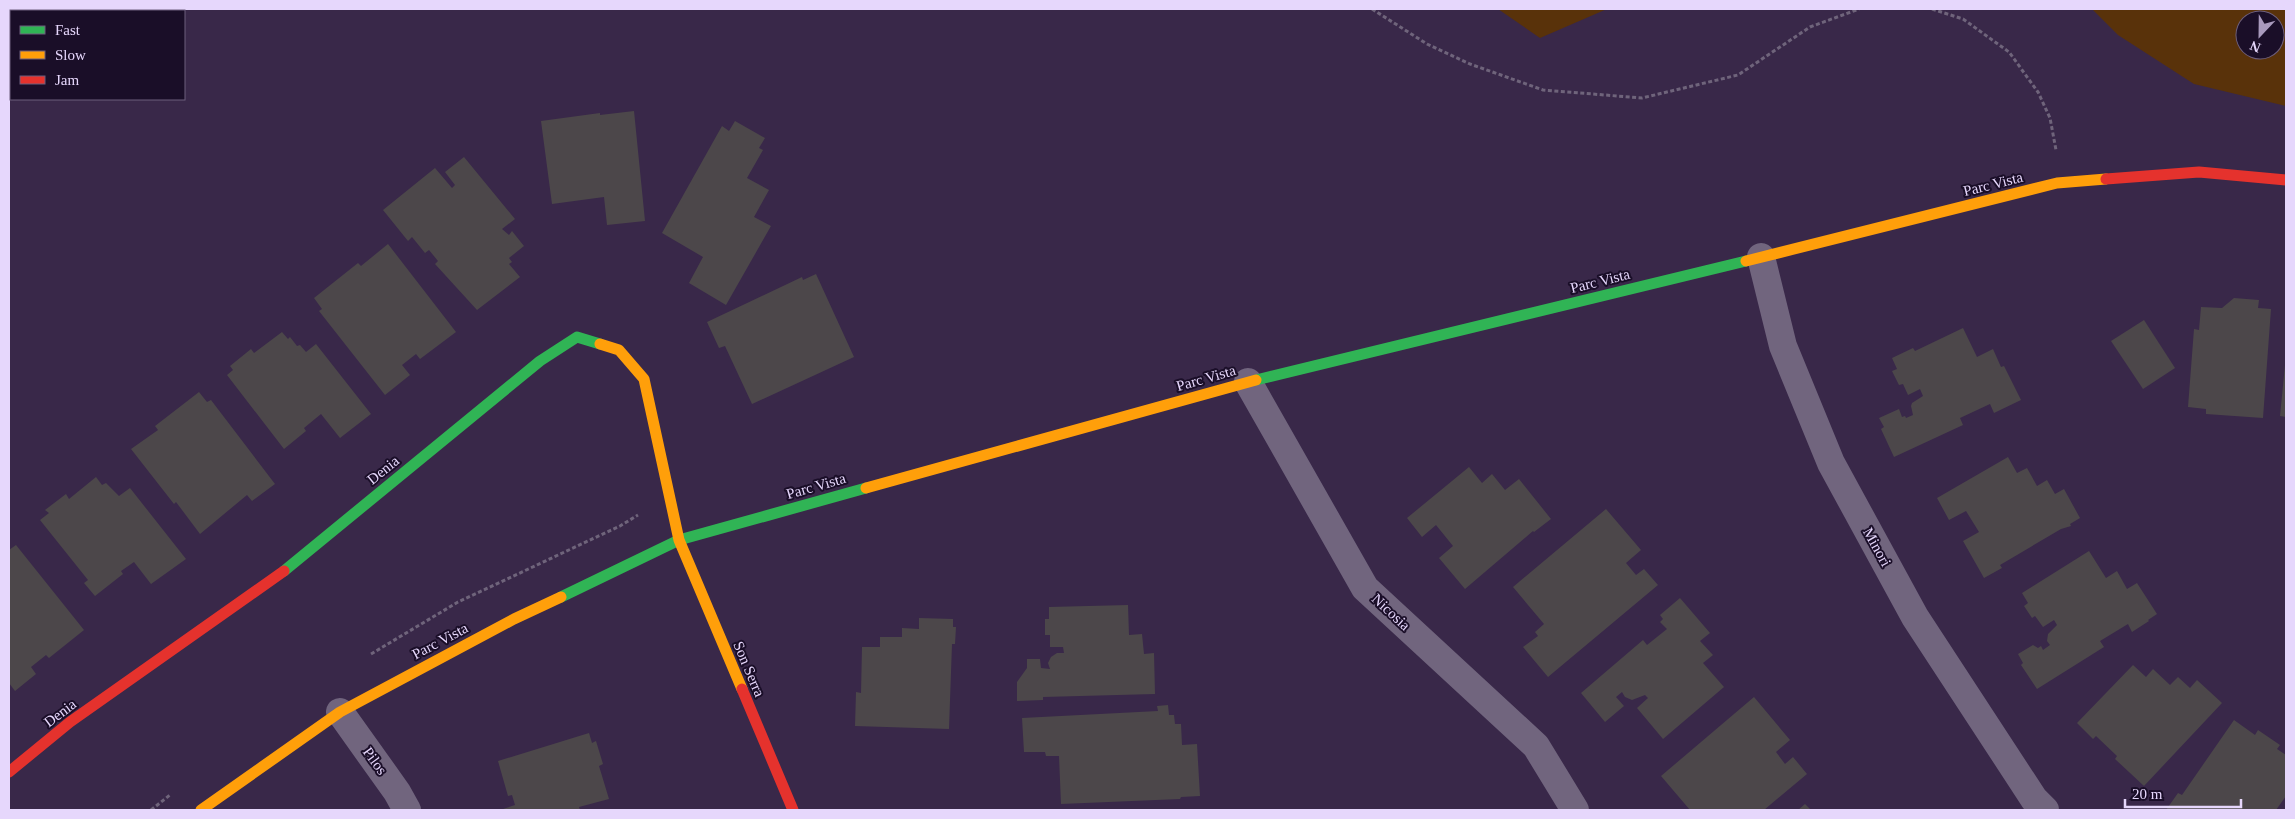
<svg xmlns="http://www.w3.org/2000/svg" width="2295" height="819" font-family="Georgia,serif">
  <rect width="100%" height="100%" fill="#392849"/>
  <g fill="#59320a" fill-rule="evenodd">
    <path d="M 1498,9 L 1607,9 L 1540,38 Z"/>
    <path d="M 2092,9 L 2286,9 L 2286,106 L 2194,84 L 2118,35 ZM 2245,20 L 2275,20 L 2275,50 L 2245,50 Z"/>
  </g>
  <g fill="#4c474a">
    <path d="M 634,111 L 645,221 L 607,225 L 604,197 L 552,204 L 541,121 L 600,113 L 600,115 Z"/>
    <path d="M 735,121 L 765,138 L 759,148 L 763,150 L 747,178 L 769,190 L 754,217 L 771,226 L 726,305 L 689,283 L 703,257 L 662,233 L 722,126 L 729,131 Z"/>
    <path d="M 464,157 L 515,219 L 502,229 L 509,235 L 512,231 L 524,246 L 509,258 L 512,262 L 509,264 L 520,277 L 477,310 L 435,264 L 438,261 L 429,250 L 425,253 L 412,237 L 408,241 L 383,210 L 435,168 L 452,188 L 455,185 L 445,172 Z"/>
    <path d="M 388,244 L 456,332 L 420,359 L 416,354 L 402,365 L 410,375 L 385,395 L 319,311 L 322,309 L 314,298 L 358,263 L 361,266 Z"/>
    <path d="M 816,274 L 854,357 L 752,404 L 725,346 L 719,348 L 707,322 L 802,277 L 803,280 Z"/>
    <path d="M 2234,298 L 2259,300 L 2258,308 L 2271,309 L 2263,418 L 2206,414 L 2206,409 L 2188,407 L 2194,329 L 2199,330 L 2201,307 L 2222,308 Z"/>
    <path d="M 2144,320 L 2175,368 L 2143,389 L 2111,341 Z"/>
    <path d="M 1963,328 L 1977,357 L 1993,349 L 2001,367 L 2004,366 L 2021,400 L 1994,413 L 1990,404 L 1960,418 L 1963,425 L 1894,457 L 1881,429 L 1884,427 L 1879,418 L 1899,409 L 1902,417 L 1905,416 L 1906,418 L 1913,415 L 1911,406 L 1912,403 L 1923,396 L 1920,389 L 1908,395 L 1903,384 L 1899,385 L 1892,371 L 1897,369 L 1892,358 L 1913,348 L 1915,351 Z"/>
    <path d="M 282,332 L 288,339 L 290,337 L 297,346 L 300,345 L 306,352 L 316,344 L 371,414 L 340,438 L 321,414 L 304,428 L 306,431 L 284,449 L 227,375 L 233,370 L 230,366 L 251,349 L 254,353 Z"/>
    <path d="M 2285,365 L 2286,365 L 2286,417 L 2280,416 Z"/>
    <path d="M 199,392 L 207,402 L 211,400 L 275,484 L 252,501 L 247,495 L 200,534 L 176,502 L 174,504 L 131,449 L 158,430 L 155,426 Z"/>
    <path d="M 2008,457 L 2017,473 L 2027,468 L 2037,486 L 2047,480 L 2055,494 L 2064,489 L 2080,518 L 2070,524 L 2071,526 L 2061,529 L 2000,565 L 2002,568 L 1984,578 L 1963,541 L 1979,532 L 1966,511 L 1949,520 L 1937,498 Z"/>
    <path d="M 1469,467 L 1482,483 L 1492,474 L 1505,490 L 1519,479 L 1551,519 L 1534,532 L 1533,531 L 1465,589 L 1439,558 L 1453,546 L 1436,525 L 1422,537 L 1407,518 Z"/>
    <path d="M 96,477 L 102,485 L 106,483 L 119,496 L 130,488 L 186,559 L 151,584 L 134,562 L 121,571 L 123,574 L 95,596 L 84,583 L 88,580 L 40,520 L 49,513 L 45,510 L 66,494 L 69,499 Z"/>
    <path d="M 1606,509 L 1641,550 L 1626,563 L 1636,575 L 1644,569 L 1658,585 L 1548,677 L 1523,647 L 1538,636 L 1535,632 L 1544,624 L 1513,587 Z"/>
    <path d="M 16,545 L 84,630 L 49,658 L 46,655 L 31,667 L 36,674 L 15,691 L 9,683 L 9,550 Z"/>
    <path d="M 2089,551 L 2106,578 L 2117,571 L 2127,589 L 2137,583 L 2157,614 L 2148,620 L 2149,621 L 2132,632 L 2128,624 L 2100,641 L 2104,647 L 2037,689 L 2021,665 L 2023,663 L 2018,654 L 2033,645 L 2038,648 L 2041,646 L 2043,650 L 2050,645 L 2047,641 L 2048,634 L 2057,625 L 2054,620 L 2043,627 L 2035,616 L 2032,618 L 2024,606 L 2028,603 L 2022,593 Z"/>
    <path d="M 1680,598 L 1710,633 L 1700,641 L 1713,655 L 1703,663 L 1724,687 L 1663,739 L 1637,708 L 1648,698 L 1645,695 L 1632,700 L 1625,697 L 1622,692 L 1616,697 L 1624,706 L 1605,722 L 1581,693 L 1643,640 L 1647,645 L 1667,629 L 1660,622 L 1663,619 L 1660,615 Z"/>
    <path d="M 1128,605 L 1129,635 L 1142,634 L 1144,654 L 1154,653 L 1155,694 L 1043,697 L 1043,700 L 1017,701 L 1017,682 L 1027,668 L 1027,659 L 1040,659 L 1041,668 L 1050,669 L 1048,663 L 1051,657 L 1057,653 L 1064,653 L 1063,647 L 1050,647 L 1050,635 L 1045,635 L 1045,619 L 1049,619 L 1049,607 Z"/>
    <path d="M 919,618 L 953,619 L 953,627 L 956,627 L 955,644 L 952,644 L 949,729 L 855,726 L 856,692 L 861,693 L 862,647 L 880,647 L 880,637 L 902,637 L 902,628 L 919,629 Z"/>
    <path d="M 2133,665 L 2146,677 L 2153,669 L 2170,685 L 2178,677 L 2190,688 L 2197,680 L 2222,703 L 2144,786 L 2115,759 L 2117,756 L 2096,736 L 2093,739 L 2077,723 Z"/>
    <path d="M 1754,697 L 1790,740 L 1776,752 L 1785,764 L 1793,757 L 1807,774 L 1764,810 L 1690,810 L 1661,776 Z"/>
    <path d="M 1168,705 L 1169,715 L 1174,715 L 1175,724 L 1181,724 L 1182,745 L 1197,744 L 1200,796 L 1181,797 L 1180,799 L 1061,804 L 1059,756 L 1046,756 L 1045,752 L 1024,752 L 1022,718 L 1158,711 L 1157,706 Z"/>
    <path d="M 2234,720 L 2255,735 L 2258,730 L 2280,745 L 2277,749 L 2286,755 L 2286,796 L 2276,810 L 2166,810 L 2178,793 L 2182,795 Z"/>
    <path d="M 589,733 L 592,743 L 596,741 L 603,764 L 599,766 L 609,799 L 579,807 L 580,810 L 500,810 L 515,805 L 512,795 L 508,796 L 498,761 Z"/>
    <path d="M 1805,804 L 1811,810 L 1798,810 Z"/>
  </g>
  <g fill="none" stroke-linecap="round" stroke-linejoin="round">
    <g stroke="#6f647b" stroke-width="3" stroke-dasharray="4 2.5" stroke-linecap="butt">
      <path d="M 1372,9 L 1427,44 L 1470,64 L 1543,90 L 1642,98 L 1738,75 L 1810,27 L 1859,9"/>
      <path d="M 1932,9 L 1963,19 L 2009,52 L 2038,92 L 2050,118 L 2056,150"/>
      <path d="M 371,654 L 458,602 L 620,526 L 638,515"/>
      <path d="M 151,810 L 170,795"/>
    </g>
    <g stroke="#71657e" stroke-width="28">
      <path d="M 1761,257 L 1783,346 L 1831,463 L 1915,617 L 2034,799 L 2045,810"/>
      <path d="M 1248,382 L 1365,588 L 1536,746 L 1575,810"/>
      <path d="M 340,712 L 397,792 L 407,810"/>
    </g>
    <g stroke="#30b455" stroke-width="11">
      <path d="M 1256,380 L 1746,261"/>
      <path d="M 284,571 L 540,361 L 577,337 L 600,344"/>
      <path d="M 561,597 L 679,540 L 866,488"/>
    </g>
    <g stroke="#ff9f0a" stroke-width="11">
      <path d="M 1746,261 L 2057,183 L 2106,179"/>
      <path d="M 600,344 L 619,350 L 644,379 L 679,540 L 742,689"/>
      <path d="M 866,488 L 1256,380"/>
      <path d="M 201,810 L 340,712 L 514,619 L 561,597"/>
    </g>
    <g stroke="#e5322d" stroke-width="11">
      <path d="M 2106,179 L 2199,172 L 2286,180"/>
      <path d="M 742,689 L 793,810"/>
      <path d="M 9,772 L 70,722 L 284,571"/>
    </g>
  </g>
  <g text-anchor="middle" stroke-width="4" stroke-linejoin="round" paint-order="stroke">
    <g font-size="15" fill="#e6d7fc" stroke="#1a0e28">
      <text transform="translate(1993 184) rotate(-14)" y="5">Parc Vista</text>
      <text transform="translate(1600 281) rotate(-14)" y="5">Parc Vista</text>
      <text transform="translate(1206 378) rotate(-16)" y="5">Parc Vista</text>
      <text transform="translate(383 470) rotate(-39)" y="5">Denia</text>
      <text transform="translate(816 486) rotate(-16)" y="5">Parc Vista</text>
      <text transform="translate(1877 547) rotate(61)" y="5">Minori</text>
      <text transform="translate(1391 612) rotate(43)" y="5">Nicosia</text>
      <text transform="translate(440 641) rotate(-28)" y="5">Parc Vista</text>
      <text transform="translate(749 669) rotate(67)" y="5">Son Serra</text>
      <text transform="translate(60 713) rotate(-37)" y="5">Denia</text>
      <text transform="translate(375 761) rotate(54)" y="5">Pilos</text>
    </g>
  </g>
  <rect width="2295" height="819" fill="none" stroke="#e6d7fc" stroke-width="20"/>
  <rect x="10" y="10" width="175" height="90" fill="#1a0e28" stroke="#6c5e7d"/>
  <rect x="20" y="26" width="25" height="8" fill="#30b455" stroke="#6c5e7d"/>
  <text x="55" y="35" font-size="15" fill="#e6d7fc">Fast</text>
  <rect x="20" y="51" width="25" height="8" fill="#ff9f0a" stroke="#6c5e7d"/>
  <text x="55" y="60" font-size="15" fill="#e6d7fc">Slow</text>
  <rect x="20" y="76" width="25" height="8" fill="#e5322d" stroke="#6c5e7d"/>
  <text x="55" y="85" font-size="15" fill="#e6d7fc">Jam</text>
  <g transform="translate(2260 35) rotate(202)"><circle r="24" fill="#1a0e28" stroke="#6c5e7d"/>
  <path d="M0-4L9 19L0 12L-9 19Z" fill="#a99abd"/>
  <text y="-8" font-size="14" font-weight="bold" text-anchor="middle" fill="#e6d7fc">N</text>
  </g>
  <path d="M2125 799v8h116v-8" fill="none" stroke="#e6d7fc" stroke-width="2.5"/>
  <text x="2132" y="799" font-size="15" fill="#e6d7fc" stroke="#1a0e28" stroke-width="4" paint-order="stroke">20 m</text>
</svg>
